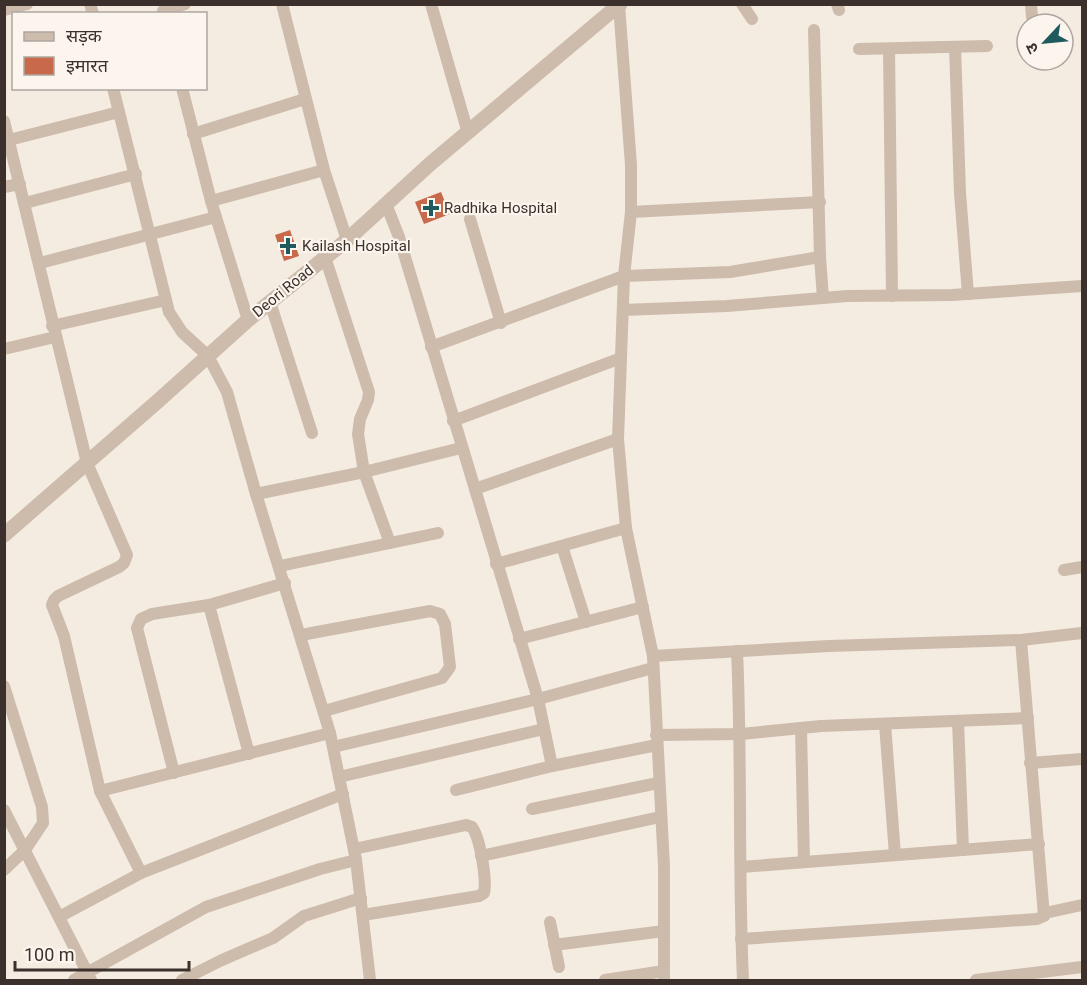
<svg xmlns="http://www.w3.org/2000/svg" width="1087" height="985" font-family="Roboto,'Noto Sans Devanagari',sans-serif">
  <rect width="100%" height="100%" fill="#f4ebe1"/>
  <g fill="#c8694b">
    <path d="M 441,192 L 450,214 L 424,224 L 415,202 Z"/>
    <path d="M 290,230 L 299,256 L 284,261 L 275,235 Z"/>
  </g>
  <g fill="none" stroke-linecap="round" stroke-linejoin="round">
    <g stroke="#cdbbac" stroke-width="12">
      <path d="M 90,4 L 93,14"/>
      <path d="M 282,4 L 324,170 L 347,240"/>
      <path d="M 431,4 L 468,133"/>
      <path d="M 742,4 L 752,19"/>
      <path d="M 837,4 L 839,10"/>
      <path d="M 1031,4 L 1032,17"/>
      <path d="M 619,5 L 631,165 L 631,212 L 624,276 L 618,439 L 626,528 L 653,656 L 664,866 L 664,980"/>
      <path d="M 4,10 L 27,4"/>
      <path d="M 163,11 L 185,4"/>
      <path d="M 814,30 L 820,257 L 823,298"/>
      <path d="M 955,47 L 960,193 L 968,294"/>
      <path d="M 859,49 L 987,46"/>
      <path d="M 889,49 L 892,296"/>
      <path d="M 113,88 L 169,312 L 182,332 L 208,356 L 227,392 L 256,494 L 330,733 L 356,860 L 370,980"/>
      <path d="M 182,88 L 211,201 L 248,320"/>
      <path d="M 4,121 L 87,463 L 127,555 L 124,563 L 119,567 L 58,596 L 54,600 L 52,605 L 64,636 L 100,791 L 141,873"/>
      <path d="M 193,134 L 305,99"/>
      <path d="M 9,140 L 119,112"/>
      <path d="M 4,187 L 20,184"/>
      <path d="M 211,201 L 324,170"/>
      <path d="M 25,203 L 136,174"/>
      <path d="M 386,204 L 399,237 L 475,489"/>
      <path d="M 631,212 L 820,202"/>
      <path d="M 470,219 L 501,323"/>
      <path d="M 325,257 L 369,392 L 368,400 L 360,419 L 358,434 L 364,472 L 390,543"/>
      <path d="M 40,263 L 216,217"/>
      <path d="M 270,302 L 312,433"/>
      <path d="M 623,310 L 727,306 L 847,296 L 952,295 L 1082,286"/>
      <path d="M 52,326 L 166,300"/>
      <path d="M 431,347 L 624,276 L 730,272 L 820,257"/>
      <path d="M 4,349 L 55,337"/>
      <path d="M 453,421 L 621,358"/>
      <path d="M 256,494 L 364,472 L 461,448"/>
      <path d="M 562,546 L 586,622"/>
      <path d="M 496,564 L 626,528"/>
      <path d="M 280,566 L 438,533"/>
      <path d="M 1064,570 L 1082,567"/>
      <path d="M 301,635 L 430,611 L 440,614 L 445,624 L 450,667 L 442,678 L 324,711"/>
      <path d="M 519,639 L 643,607"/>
      <path d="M 737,651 C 742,761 738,871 743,980"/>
      <path d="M 653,656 L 829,646 L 1021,640 L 1082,633"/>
      <path d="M 4,686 L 42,807 L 43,823 L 25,850 L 4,870"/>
      <path d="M 958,721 L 963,850"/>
      <path d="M 885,724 L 895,855"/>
      <path d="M 801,728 L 804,862"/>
      <path d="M 656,735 L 741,734 L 821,726 L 1028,718"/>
      <path d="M 333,747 L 538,699 L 653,668"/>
      <path d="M 249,754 L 209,605 L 285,583"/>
      <path d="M 1030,763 L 1082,759"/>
      <path d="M 552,766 L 538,699 L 475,489 L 618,439"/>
      <path d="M 174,773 L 137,628 L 141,619 L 152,614 L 209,605"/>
      <path d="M 339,777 L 544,729"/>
      <path d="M 456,790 L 552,766 L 657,745"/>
      <path d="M 100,791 L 330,733"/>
      <path d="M 532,809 L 658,783"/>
      <path d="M 4,810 L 91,980"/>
      <path d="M 354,849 L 466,825 L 472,827 C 480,838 487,879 484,893 L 479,896 L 363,915"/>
      <path d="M 481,856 L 660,817"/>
      <path d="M 741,867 L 1039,844"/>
      <path d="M 1045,913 L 1082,905"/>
      <path d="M 59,917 L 141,873 L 343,794"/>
      <path d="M 550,922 L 559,967"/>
      <path d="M 741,939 L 1037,919 L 1044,916 L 1021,640"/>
      <path d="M 554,945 L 664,931"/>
      <path d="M 74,980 L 206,907 L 320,869 L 356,860"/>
      <path d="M 182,980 L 222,960 L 273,938 L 304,916 L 361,898"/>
      <path d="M 605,980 L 664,971"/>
      <path d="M 976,980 L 1082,967"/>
    </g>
    <path stroke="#cdbbac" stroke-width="15" d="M 4,535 L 158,401 L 248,320 L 347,240 L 430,164 L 620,4"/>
  </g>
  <g fill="#1f5a5e" stroke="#fbf5ee" stroke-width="2">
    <path d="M428 199h6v6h6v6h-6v6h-6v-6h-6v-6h6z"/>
    <path d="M285 237h6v6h6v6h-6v6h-6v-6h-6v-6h6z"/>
  </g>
  <g text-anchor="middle" stroke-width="4.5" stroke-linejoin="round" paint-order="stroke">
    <g font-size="15" fill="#3b302b" stroke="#fbf5ee" text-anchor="start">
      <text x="444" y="213">Radhika Hospital</text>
      <text x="302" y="251">Kailash Hospital</text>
    </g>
    <g font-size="15" fill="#3b302b" stroke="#fbf5ee">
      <text transform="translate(283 291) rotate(-39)" y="5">Deori Road</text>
    </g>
  </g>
  <rect width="1087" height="985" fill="none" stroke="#3b302b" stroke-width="12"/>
  <rect x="12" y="12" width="195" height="78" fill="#fbf5ee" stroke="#aea6a0" stroke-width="1.5"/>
  <rect x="24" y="32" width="30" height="9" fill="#cdbbac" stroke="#aea6a0" stroke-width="1.5"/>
  <text x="66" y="42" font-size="18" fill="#3b302b">सड़क</text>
  <rect x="24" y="57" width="30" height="18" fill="#c8694b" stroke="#aea6a0" stroke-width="1.5"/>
  <text x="66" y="72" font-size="18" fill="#3b302b">इमारत</text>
  <g transform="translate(1045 42) rotate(244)"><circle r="28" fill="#fbf5ee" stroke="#aea6a0" stroke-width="1.5"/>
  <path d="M0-4.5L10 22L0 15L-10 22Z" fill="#1f5a5e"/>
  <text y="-9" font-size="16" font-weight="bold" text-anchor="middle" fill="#3b302b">उ</text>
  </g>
  <path d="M15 961v9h174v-9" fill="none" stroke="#3b302b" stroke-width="3"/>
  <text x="24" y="961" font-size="18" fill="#3b302b" stroke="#fbf5ee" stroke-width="4.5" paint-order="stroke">100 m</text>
</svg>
